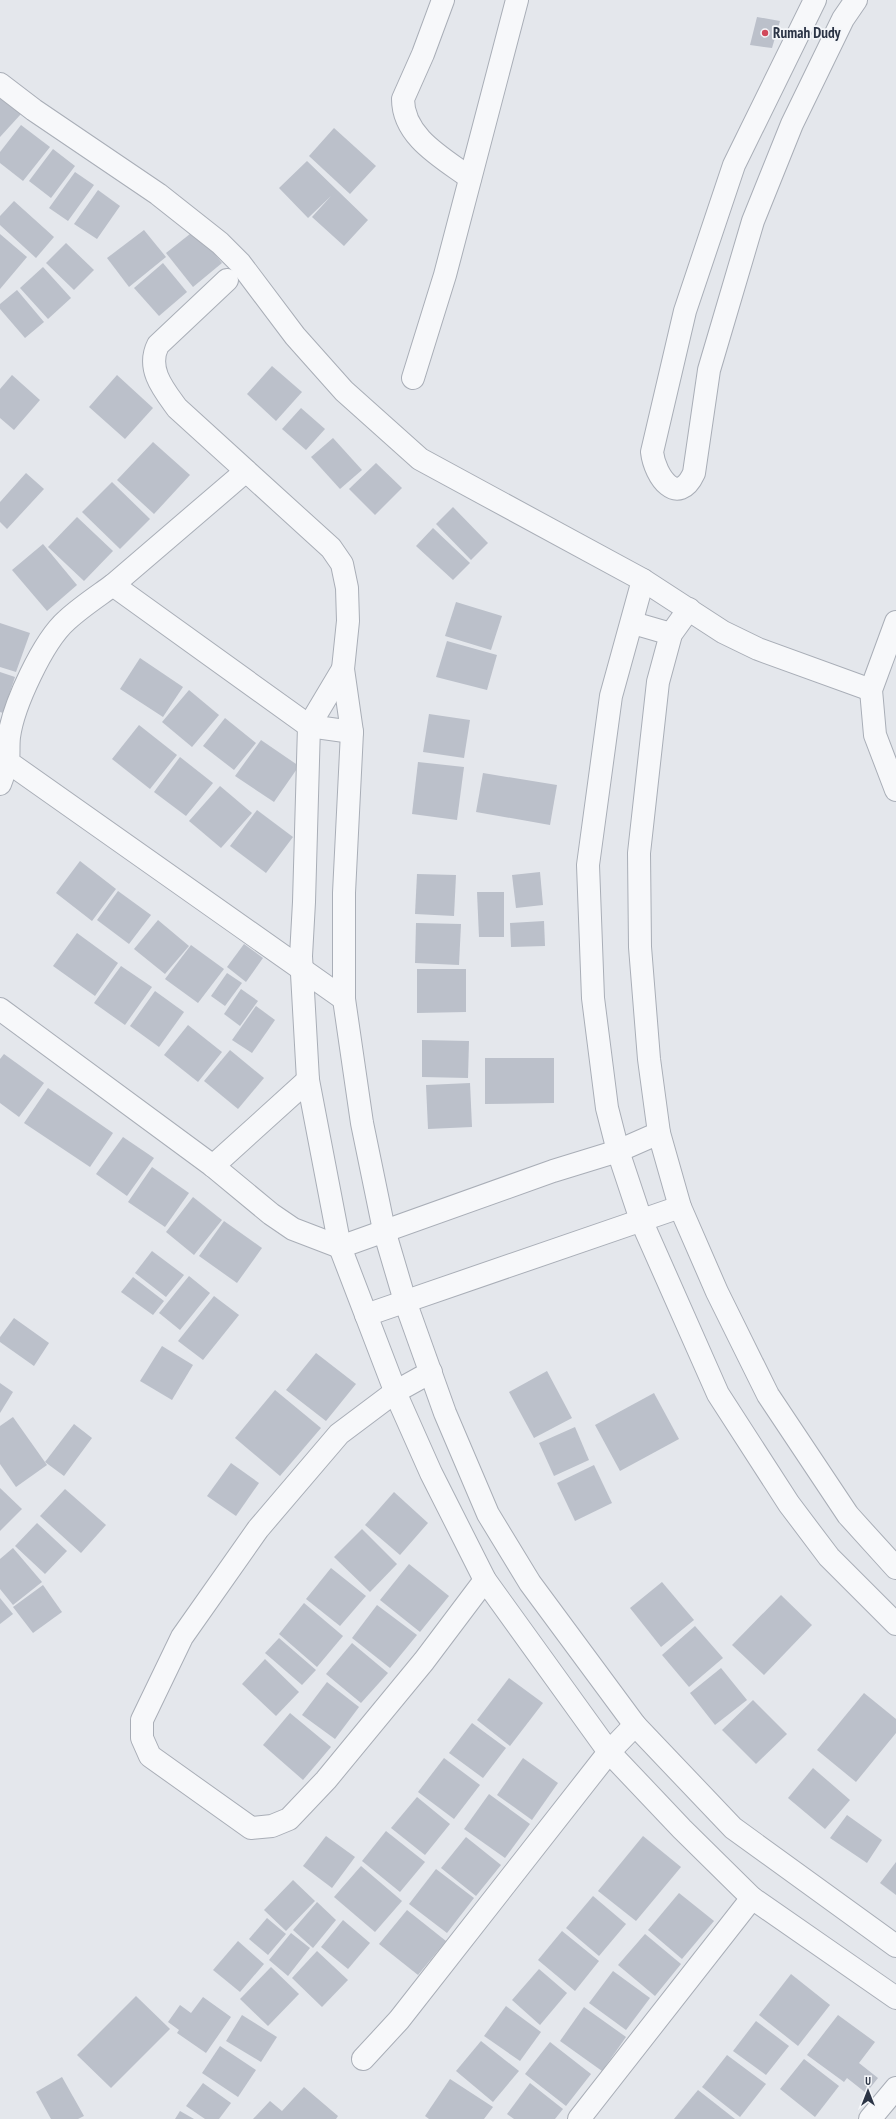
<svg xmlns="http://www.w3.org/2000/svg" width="896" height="2119" font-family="'PT Sans Narrow',sans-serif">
  <rect width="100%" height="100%" fill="#e4e7ec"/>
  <g fill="#bbc0ca">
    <path d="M 757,17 L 780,21 L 772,48 L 750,45 Z"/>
    <path d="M 0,96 L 21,114 L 0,137 Z"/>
    <path d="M 21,125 L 50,147 L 23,181 L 0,163 L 0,152 Z"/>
    <path d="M 334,128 L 376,166 L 350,194 L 309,156 Z"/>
    <path d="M 53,149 L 75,166 L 51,198 L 29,181 Z"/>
    <path d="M 307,161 L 368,220 L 344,246 L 312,217 L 331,196 L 308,218 L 279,188 Z"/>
    <path d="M 75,172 L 94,185 L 68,221 L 49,208 Z"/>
    <path d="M 98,190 L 120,206 L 97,239 L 74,224 Z"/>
    <path d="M 14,201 L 54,237 L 36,258 L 0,225 L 0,216 Z"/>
    <path d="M 144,230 L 166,257 L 129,287 L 107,258 Z"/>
    <path d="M 195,230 L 222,263 L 193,287 L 166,253 Z"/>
    <path d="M 0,234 L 27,257 L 0,289 Z"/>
    <path d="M 66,243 L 94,270 L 74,290 L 46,263 Z"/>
    <path d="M 163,263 L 187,292 L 159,316 L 134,288 Z"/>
    <path d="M 43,267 L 71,298 L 48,319 L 20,288 Z"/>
    <path d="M 17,290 L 44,322 L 25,338 L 0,309 L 0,304 Z"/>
    <path d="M 272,366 L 302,392 L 276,421 L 247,394 Z"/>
    <path d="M 12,375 L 40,400 L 14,430 L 0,418 L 0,389 Z"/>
    <path d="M 117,375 L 153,408 L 125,439 L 89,407 Z"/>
    <path d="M 301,408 L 325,429 L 306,450 L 282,429 Z"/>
    <path d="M 333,438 L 362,470 L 340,489 L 311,457 Z"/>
    <path d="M 153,442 L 190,475 L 154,514 L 117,480 Z"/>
    <path d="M 376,463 L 402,488 L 375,515 L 349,489 Z"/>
    <path d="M 26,473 L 44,489 L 7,529 L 0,522 L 0,502 Z"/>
    <path d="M 112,482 L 150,519 L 120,549 L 82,512 Z"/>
    <path d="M 453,507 L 488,543 L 471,560 L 436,524 Z"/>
    <path d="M 77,517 L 113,551 L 84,581 L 48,547 Z"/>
    <path d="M 433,528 L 470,563 L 453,580 L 416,546 Z"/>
    <path d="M 43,544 L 77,585 L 47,611 L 12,570 Z"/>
    <path d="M 456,602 L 502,616 L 491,650 L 445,636 Z"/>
    <path d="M 0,623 L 30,633 L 16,672 L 0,667 Z"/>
    <path d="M 447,641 L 497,655 L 487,690 L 436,677 Z"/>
    <path d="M 140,658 L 183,687 L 163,717 L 120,689 Z"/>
    <path d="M 0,672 L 15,677 L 3,713 L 0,712 Z"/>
    <path d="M 189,690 L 219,715 L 192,747 L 162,722 Z"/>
    <path d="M 429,714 L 470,720 L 464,758 L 423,752 Z"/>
    <path d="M 225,718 L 256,743 L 234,770 L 203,746 Z"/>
    <path d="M 139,725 L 177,755 L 150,789 L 112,759 Z"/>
    <path d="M 261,740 L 299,766 L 274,802 L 235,776 Z"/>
    <path d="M 180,757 L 213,783 L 186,816 L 154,792 Z"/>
    <path d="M 418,762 L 464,767 L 457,820 L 412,814 Z"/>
    <path d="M 483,773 L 557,785 L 550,825 L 476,812 Z"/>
    <path d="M 220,786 L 252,813 L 221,848 L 189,821 Z"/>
    <path d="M 257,810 L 293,837 L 266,873 L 230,846 Z"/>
    <path d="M 80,861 L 116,889 L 92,921 L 56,893 Z"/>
    <path d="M 540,872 L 543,905 L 516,908 L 512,875 Z"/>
    <path d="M 417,874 L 456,875 L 454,916 L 415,914 Z"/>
    <path d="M 118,891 L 151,915 L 129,944 L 97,920 Z"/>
    <path d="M 477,892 L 504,892 L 504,937 L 479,937 Z"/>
    <path d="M 158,920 L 189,946 L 165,974 L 134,949 Z"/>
    <path d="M 544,921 L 545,946 L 511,947 L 510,923 Z"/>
    <path d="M 416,923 L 461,924 L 459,965 L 415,963 Z"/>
    <path d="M 77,933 L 118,963 L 95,996 L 53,966 Z"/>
    <path d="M 244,944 L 263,958 L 246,982 L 227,967 Z"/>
    <path d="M 191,945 L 224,969 L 198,1003 L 165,979 Z"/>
    <path d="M 121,966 L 152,987 L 125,1025 L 94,1003 Z"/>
    <path d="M 417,969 L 466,969 L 466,1012 L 417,1013 Z"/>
    <path d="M 227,973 L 242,983 L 225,1006 L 211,996 Z"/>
    <path d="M 241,989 L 258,1001 L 240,1026 L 224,1014 Z"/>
    <path d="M 155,991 L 184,1012 L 159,1047 L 130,1026 Z"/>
    <path d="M 256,1006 L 275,1020 L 252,1053 L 232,1040 Z"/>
    <path d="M 188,1025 L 222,1052 L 198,1082 L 164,1055 Z"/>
    <path d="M 422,1040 L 469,1041 L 468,1078 L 422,1077 Z"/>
    <path d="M 230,1050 L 264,1078 L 238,1109 L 204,1081 Z"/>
    <path d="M 4,1054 L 44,1083 L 19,1117 L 0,1103 L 0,1059 Z"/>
    <path d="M 485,1058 L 554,1058 L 554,1103 L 485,1104 Z"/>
    <path d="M 470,1083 L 472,1127 L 428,1129 L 426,1085 Z"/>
    <path d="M 48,1088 L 113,1133 L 90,1167 L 24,1123 Z"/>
    <path d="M 123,1137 L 154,1158 L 127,1196 L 96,1174 Z"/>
    <path d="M 152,1167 L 189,1193 L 165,1227 L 128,1202 Z"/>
    <path d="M 193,1197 L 222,1220 L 194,1255 L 166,1232 Z"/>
    <path d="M 224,1221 L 262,1248 L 237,1283 L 199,1256 Z"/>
    <path d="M 152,1251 L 184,1275 L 166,1297 L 135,1273 Z"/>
    <path d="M 189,1276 L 210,1293 L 180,1330 L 159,1313 Z"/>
    <path d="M 133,1277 L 164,1301 L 153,1315 L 121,1292 Z"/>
    <path d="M 214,1296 L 239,1315 L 203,1360 L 178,1341 Z"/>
    <path d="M 14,1318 L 49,1343 L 34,1366 L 0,1342 L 0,1337 Z"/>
    <path d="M 162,1346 L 193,1365 L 172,1400 L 140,1381 Z"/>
    <path d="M 316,1353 L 356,1384 L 326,1421 L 286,1390 Z"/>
    <path d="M 547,1371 L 572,1418 L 534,1438 L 509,1392 Z"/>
    <path d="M 0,1383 L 13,1392 L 0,1413 Z"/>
    <path d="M 275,1390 L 321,1428 L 280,1476 L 235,1438 Z"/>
    <path d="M 654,1393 L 679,1439 L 620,1471 L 595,1425 Z"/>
    <path d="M 13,1417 L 47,1465 L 16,1487 L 0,1464 L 0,1426 Z"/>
    <path d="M 74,1424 L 92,1438 L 64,1476 L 45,1462 Z"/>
    <path d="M 575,1427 L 589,1460 L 554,1476 L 539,1443 Z"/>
    <path d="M 231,1463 L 259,1483 L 236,1516 L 207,1496 Z"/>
    <path d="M 594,1465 L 612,1503 L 575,1521 L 557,1483 Z"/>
    <path d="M 0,1488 L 22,1509 L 0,1531 Z"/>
    <path d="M 65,1489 L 106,1525 L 81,1553 L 40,1516 Z"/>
    <path d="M 394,1492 L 428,1523 L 400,1555 L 365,1525 Z"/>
    <path d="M 37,1523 L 67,1551 L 45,1574 L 15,1546 Z"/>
    <path d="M 362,1529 L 397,1564 L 370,1592 L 334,1557 Z"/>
    <path d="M 13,1548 L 42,1582 L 13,1605 L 0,1589 L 0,1559 Z"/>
    <path d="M 409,1564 L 449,1596 L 420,1632 L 380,1600 Z"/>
    <path d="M 331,1568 L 366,1596 L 340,1626 L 306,1599 Z"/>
    <path d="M 662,1582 L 694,1620 L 661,1647 L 630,1608 Z"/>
    <path d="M 43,1585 L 62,1612 L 33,1633 L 13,1607 Z"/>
    <path d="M 781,1595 L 812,1625 L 764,1675 L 732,1645 Z"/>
    <path d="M 0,1598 L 13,1614 L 0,1624 Z"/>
    <path d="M 304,1603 L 343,1636 L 317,1667 L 279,1634 Z"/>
    <path d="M 377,1605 L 417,1635 L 390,1668 L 352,1638 Z"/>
    <path d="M 695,1626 L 723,1658 L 689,1687 L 662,1655 Z"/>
    <path d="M 279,1638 L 316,1670 L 302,1685 L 265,1653 Z"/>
    <path d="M 352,1643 L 388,1673 L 361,1703 L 326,1674 Z"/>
    <path d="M 265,1659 L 299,1692 L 276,1716 L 242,1684 Z"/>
    <path d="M 721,1668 L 747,1700 L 715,1725 L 690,1693 Z"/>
    <path d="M 509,1678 L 543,1703 L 510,1746 L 477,1720 Z"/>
    <path d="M 327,1682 L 359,1707 L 335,1739 L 302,1715 Z"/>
    <path d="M 864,1693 L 896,1719 L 896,1733 L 856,1782 L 817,1750 Z"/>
    <path d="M 753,1700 L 787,1734 L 756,1764 L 722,1730 Z"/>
    <path d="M 290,1713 L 331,1747 L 303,1780 L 263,1745 Z"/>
    <path d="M 472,1723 L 506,1748 L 483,1778 L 449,1753 Z"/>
    <path d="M 444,1758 L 480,1785 L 454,1819 L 418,1792 Z"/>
    <path d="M 523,1758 L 558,1783 L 532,1820 L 497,1795 Z"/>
    <path d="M 813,1768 L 850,1800 L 825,1829 L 788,1798 Z"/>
    <path d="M 489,1794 L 530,1824 L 505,1858 L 464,1829 Z"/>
    <path d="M 417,1797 L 450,1824 L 425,1855 L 391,1828 Z"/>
    <path d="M 847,1815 L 882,1840 L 867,1863 L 830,1838 Z"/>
    <path d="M 386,1831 L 425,1862 L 400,1892 L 362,1861 Z"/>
    <path d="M 326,1836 L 355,1857 L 332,1888 L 303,1866 Z"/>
    <path d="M 643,1836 L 681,1867 L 636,1921 L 598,1891 Z"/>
    <path d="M 466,1837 L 501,1865 L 476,1896 L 441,1868 Z"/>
    <path d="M 896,1862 L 896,1895 L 880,1883 Z"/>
    <path d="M 361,1866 L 402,1901 L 375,1932 L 334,1897 Z"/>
    <path d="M 436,1869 L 474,1898 L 447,1933 L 409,1904 Z"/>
    <path d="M 293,1880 L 315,1901 L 286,1931 L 264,1910 Z"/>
    <path d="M 679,1893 L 714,1921 L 682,1959 L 648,1930 Z"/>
    <path d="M 593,1896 L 626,1924 L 599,1956 L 566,1928 Z"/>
    <path d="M 317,1902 L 336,1920 L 313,1948 L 293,1930 Z"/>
    <path d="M 407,1910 L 446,1941 L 418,1975 L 379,1944 Z"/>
    <path d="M 267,1918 L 286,1934 L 268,1955 L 249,1939 Z"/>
    <path d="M 343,1920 L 370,1943 L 348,1969 L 321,1947 Z"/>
    <path d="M 562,1931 L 599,1961 L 575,1991 L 538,1960 Z"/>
    <path d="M 291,1933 L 310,1948 L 288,1976 L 269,1960 Z"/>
    <path d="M 645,1934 L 681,1964 L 655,1996 L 618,1965 Z"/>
    <path d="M 238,1941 L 264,1964 L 240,1992 L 213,1970 Z"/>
    <path d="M 317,1951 L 348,1980 L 322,2007 L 292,1978 Z"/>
    <path d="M 271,1967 L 299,1994 L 268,2026 L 240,1999 Z"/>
    <path d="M 539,1969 L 567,1993 L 540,2025 L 512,2000 Z"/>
    <path d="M 613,1971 L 650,1998 L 626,2030 L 589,2003 Z"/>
    <path d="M 791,1974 L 830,2005 L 798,2046 L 759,2015 Z"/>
    <path d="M 136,1996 L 170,2029 L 111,2088 L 77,2055 Z"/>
    <path d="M 203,1997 L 231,2017 L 206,2053 L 177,2033 L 179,2030 L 168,2022 L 180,2005 L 191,2013 Z"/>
    <path d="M 506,2006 L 541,2032 L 520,2061 L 484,2036 Z"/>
    <path d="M 584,2007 L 626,2037 L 602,2071 L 560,2041 Z"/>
    <path d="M 242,2015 L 277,2037 L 261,2062 L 226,2041 Z"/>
    <path d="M 838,2015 L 875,2042 L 859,2063 L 878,2078 L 866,2093 L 847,2078 L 844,2082 L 807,2055 Z"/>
    <path d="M 756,2021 L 789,2046 L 766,2075 L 733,2051 Z"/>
    <path d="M 481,2041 L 519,2071 L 493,2102 L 456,2071 Z"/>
    <path d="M 550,2042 L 591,2074 L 566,2106 L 525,2074 Z"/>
    <path d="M 220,2046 L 256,2070 L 238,2097 L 202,2073 Z"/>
    <path d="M 727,2055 L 766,2084 L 740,2117 L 702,2087 Z"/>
    <path d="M 804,2059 L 839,2086 L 815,2117 L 780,2089 Z"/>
    <path d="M 62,2077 L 84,2116 L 78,2119 L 51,2119 L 36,2092 Z"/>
    <path d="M 450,2079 L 493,2107 L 484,2119 L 429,2119 L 425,2116 Z"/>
    <path d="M 203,2083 L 231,2103 L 219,2119 L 205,2119 L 186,2106 Z"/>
    <path d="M 530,2083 L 563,2109 L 555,2119 L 514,2119 L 507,2114 Z"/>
    <path d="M 304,2087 L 338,2116 L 336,2119 L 253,2119 L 270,2101 L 282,2111 Z"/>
    <path d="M 698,2090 L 735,2119 L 674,2119 Z"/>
    <path d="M 180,2111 L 194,2119 L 175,2119 Z"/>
  </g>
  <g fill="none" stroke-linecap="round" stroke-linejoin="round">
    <defs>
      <g id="minor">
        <path d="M 443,0 L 423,54 L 403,99 C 403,137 443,158 470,178"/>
        <path d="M 815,0 L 734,165 L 685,311 L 652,452 C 655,477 678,508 694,473 L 709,370 L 753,221 L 792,124 L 843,19 L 856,0"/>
        <path d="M 0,84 L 34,110 L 158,194 L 220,243 L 240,263 L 295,336 L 344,391 L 420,459 L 643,580 L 723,632 L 758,649 L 871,690"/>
        <path d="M 227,280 L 158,345 C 146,369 164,390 177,408 L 331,548 L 342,564 L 347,588 L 348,621 L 343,669 L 352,732 L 344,893 L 344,999 L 362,1123 L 384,1230 L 405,1301 L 445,1413 L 488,1514 L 530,1583 L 635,1725 L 733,1828 L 896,1946"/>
        <path d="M 413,378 L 445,275 L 517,0"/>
        <path d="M 643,580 L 611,696 L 588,865 L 593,998 L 607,1108 L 618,1151 L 641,1220 L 718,1394 L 789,1504 L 829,1557 L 896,1624"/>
        <path d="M 113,585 L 246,471"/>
        <path d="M 689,609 L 671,634 L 658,682 L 639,853 L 640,947 L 649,1059 L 659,1133 L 680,1207 L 717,1292 L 768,1395 L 848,1515 L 896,1568"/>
        <path d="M 896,622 L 871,690 L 875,735 L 896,790"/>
        <path d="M 633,623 L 671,634"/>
        <path d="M 343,669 L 309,726 L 304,902 L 301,956 L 308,1080 L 340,1247 L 399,1401 L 431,1473 L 485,1580 L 609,1752 L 682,1829 L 752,1898 L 896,1998"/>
        <path d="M 0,784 L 8,762"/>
        <path d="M 344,999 L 8,762 C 9,754 8,745 9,737 C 13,706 43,641 67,620 C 81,607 98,596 113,585 L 309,726 L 352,732"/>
        <path d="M 0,1009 L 213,1166 L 271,1214 L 293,1229 L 340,1247 L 553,1171 L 618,1151 L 659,1133"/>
        <path d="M 213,1166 L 308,1080"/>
        <path d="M 366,1315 L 680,1207"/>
        <path d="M 431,1372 L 395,1392 L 339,1434 L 258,1529 L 182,1637 L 142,1720 L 142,1738 L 150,1756 L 251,1828 L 272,1826 L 289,1819 L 326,1780 L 424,1661 L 485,1580"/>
        <path d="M 363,2059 L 399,2020 L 609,1752 L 635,1725"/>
        <path d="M 579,2119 L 752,1898"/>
        <path d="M 870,2119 L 896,2088"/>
      </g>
    </defs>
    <use href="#minor" stroke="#a9aeb7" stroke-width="24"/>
    <use href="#minor" stroke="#f7f8fa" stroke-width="22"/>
  </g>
  <circle fill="#d1495b" stroke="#f4f6f9" stroke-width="1.5" cx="765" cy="33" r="4"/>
  <g text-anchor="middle" stroke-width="3.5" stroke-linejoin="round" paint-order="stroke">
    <g font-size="15" font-weight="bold" fill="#2b3445" stroke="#f4f6f9" text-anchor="start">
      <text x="773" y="38">Rumah Dudy</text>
    </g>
  </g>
  <g transform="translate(868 2091)" stroke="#f4f6f9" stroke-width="3" paint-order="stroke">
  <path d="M0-3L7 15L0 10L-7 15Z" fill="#2b3445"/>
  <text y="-6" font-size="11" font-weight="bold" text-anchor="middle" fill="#2b3445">U</text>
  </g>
</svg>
